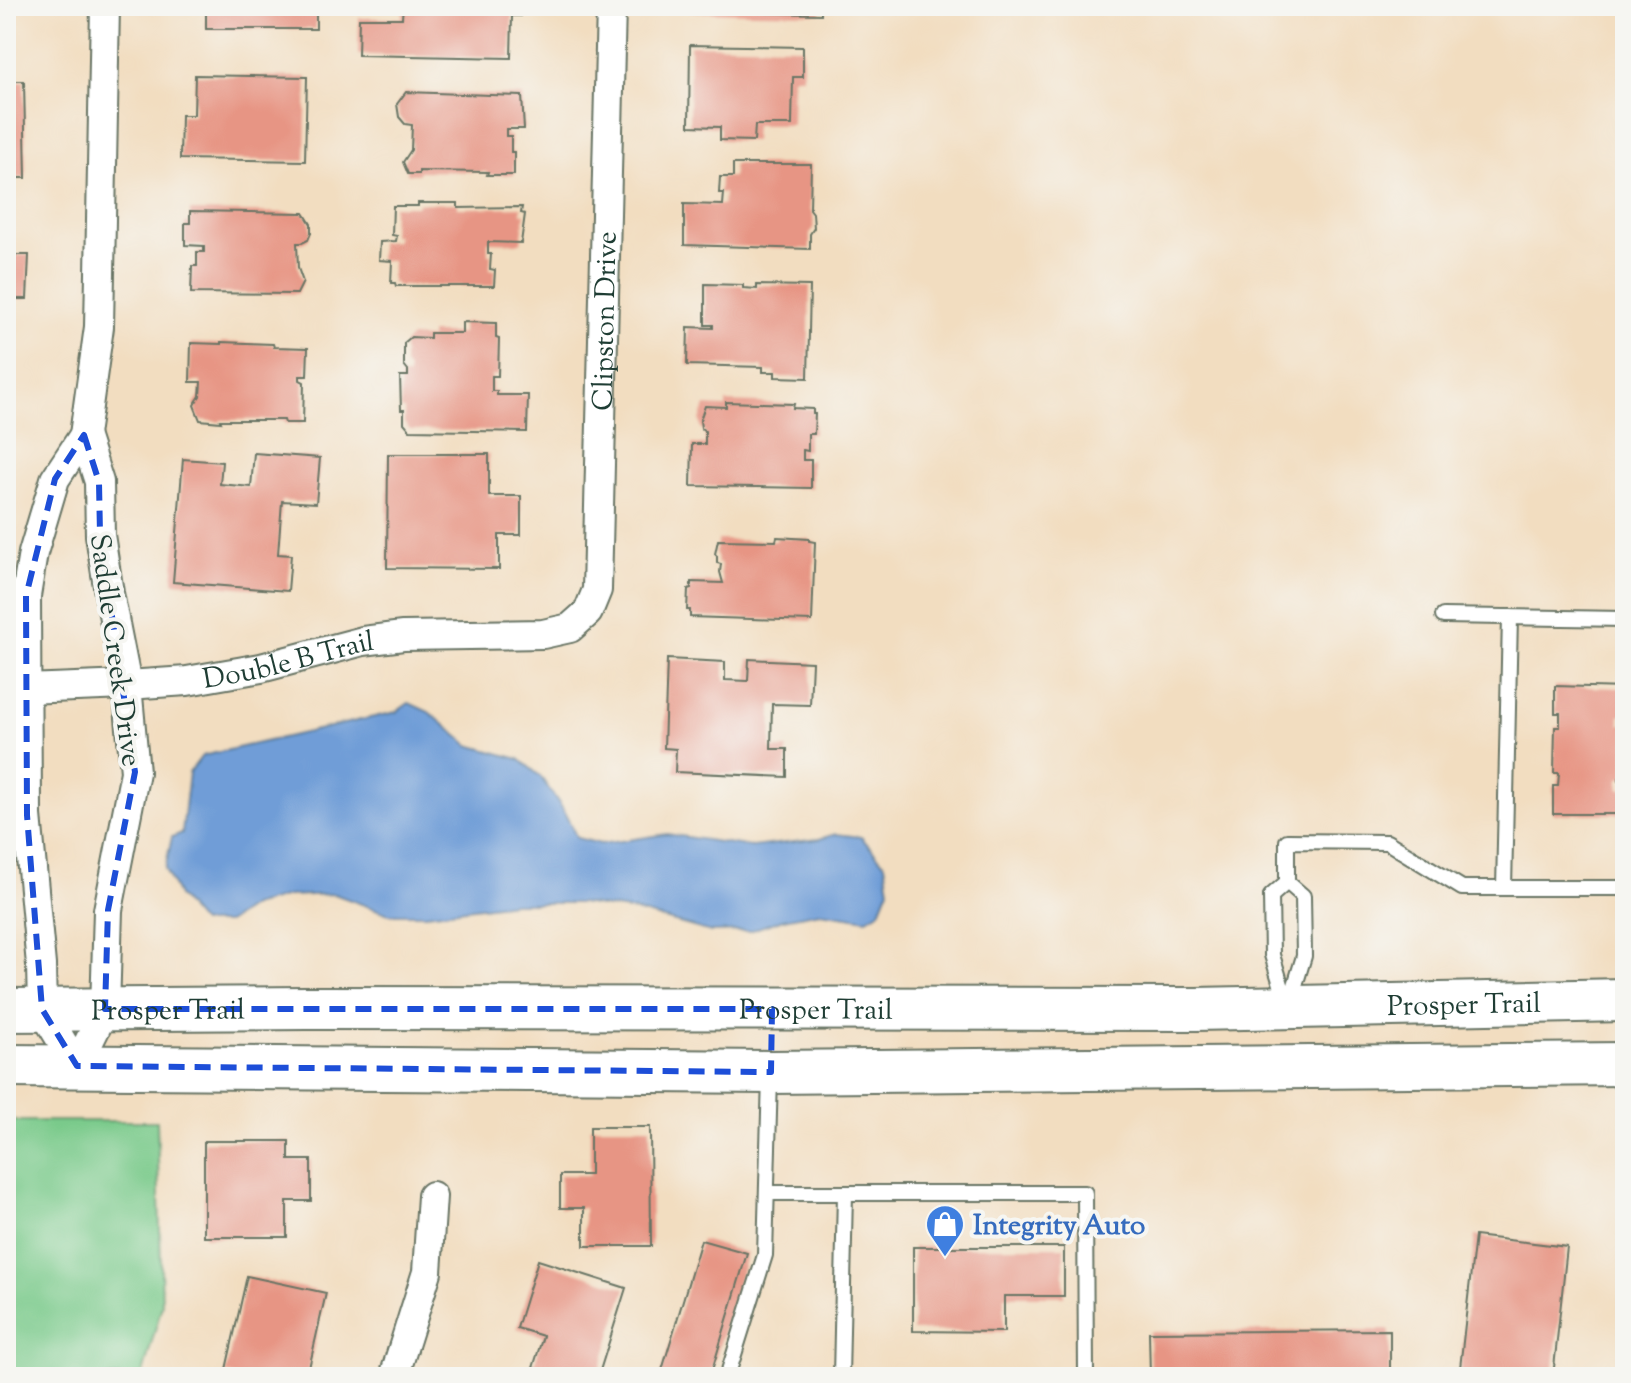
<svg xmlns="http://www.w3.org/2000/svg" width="1631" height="1383" font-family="'Sorts Mill Goudy',serif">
  <rect width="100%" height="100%" fill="#f6f6f2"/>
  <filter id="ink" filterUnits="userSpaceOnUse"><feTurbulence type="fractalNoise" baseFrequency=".0125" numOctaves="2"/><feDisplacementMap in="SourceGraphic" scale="16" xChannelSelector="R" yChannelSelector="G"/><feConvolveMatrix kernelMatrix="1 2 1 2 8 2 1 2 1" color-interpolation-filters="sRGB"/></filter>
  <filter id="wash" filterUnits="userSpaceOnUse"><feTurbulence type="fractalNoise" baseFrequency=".006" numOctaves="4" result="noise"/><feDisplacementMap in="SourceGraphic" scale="32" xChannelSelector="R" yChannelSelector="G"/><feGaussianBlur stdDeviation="1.8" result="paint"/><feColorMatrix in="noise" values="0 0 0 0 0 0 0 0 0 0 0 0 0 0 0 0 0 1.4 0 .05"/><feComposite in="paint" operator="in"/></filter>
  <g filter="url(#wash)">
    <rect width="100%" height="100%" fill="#f2ddc0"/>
    <path fill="#7aca8b" stroke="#4c8460" stroke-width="2" d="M 6,1121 L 157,1121 L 162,1305 L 142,1377 L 6,1377 Z"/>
    <path fill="#6f9dd7" stroke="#476d86" stroke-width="2" d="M 409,703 L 429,712 L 469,745 L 519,759 L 540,776 L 562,808 L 577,838 L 601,844 L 667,834 L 752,847 L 819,839 L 836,834 L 861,837 L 885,864 L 889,889 L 880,911 L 867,919 L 820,912 L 783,919 L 749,931 L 711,932 L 635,911 L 580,903 L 513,903 L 426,914 L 389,914 L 334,894 L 288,896 L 252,906 L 227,923 L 201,923 L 178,896 L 165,869 L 172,837 L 182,833 L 189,773 L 202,756 L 396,712 Z"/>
    <g id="blocks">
      <g fill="#e79584">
        <rect x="6" y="6" width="8" height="32"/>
        <rect x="206" y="6" width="110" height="23"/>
        <path d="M 403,6 L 521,6 L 521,16 L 512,16 L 511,58 L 358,55 L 359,18 L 402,18 Z"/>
        <path d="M 691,6 L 821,6 L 821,14 L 690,12 Z"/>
        <path d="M 690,45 L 803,47 L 803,77 L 793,77 L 792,125 L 755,125 L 754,141 L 720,140 L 720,127 L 689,126 Z"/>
        <path d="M 195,75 L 307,77 L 305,161 L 180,159 L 181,115 L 194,115 Z"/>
        <path d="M 6,81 L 24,81 L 26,178 L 6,178 Z"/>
        <path d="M 406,92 L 522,96 L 524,129 L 506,129 L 506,136 L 511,136 L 511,152 L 514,152 L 514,175 L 487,175 L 488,172 L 419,171 L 419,174 L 408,174 L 403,162 L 411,150 L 412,125 L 405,124 L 399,117 L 397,104 Z"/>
        <path d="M 733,164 L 811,164 L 810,209 L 813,213 L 814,228 L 810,234 L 810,249 L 684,245 L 684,204 L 723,205 L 724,193 L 719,193 L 720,177 L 733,177 Z"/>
        <path d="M 418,203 L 458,203 L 458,208 L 522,207 L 521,213 L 525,214 L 521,243 L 488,242 L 488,254 L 491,254 L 490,269 L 495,270 L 494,286 L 396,286 L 395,283 L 391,283 L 392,261 L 379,260 L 380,242 L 396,241 L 397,236 L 392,235 L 393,206 L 418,206 Z"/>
        <path d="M 190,211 L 304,213 L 311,224 L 311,233 L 308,240 L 302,243 L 297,243 L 298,268 L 303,282 L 297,294 L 191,293 L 192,266 L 197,266 L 197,252 L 204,252 L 204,246 L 185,245 L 185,223 L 190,223 Z"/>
        <path d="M 6,255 L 29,255 L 27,299 L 6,299 Z"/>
        <path d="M 705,284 L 743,285 L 743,288 L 757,289 L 757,285 L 810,286 L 808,378 L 775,377 L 775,372 L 763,372 L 763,367 L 687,365 L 688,327 L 713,328 L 713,325 L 705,325 Z"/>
        <path d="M 462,322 L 496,323 L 496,338 L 499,339 L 498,376 L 492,376 L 492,391 L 497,391 L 497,395 L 528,395 L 527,432 L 410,430 L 404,423 L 404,410 L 401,410 L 400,376 L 408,376 L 408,370 L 404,365 L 404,343 L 411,337 L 430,338 L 430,333 L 462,333 Z"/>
        <path d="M 221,342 L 273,344 L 274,347 L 308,348 L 307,376 L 300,376 L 300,380 L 304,382 L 303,423 L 285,423 L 284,420 L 220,420 L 221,422 L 200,420 L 194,405 L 200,396 L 201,382 L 190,382 L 191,343 L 221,344 Z"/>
        <path d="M 726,402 L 794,404 L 793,408 L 813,409 L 813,414 L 815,414 L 814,434 L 808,434 L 808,451 L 803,450 L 803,460 L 811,460 L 811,488 L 691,486 L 692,444 L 705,444 L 705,431 L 701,428 L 700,420 L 705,406 L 726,407 Z"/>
        <path d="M 254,453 L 320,458 L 316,503 L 282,501 L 278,554 L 291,555 L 288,591 L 173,582 L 183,459 L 222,462 L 220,484 L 251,487 Z"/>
        <path d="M 388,454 L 489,454 L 489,496 L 521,496 L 521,535 L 499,535 L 499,569 L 387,568 Z"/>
        <path d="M 777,537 L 809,539 L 809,541 L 815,542 L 812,621 L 690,617 L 690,610 L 687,610 L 688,589 L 691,588 L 691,582 L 723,583 L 720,572 L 721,564 L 717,563 L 717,556 L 715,554 L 718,540 L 776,541 Z"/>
        <path d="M 667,659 L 725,662 L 725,680 L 748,681 L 749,659 L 812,662 L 810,705 L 772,704 L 771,749 L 787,749 L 787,777 L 675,772 L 676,749 L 664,748 Z"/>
        <path d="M 1555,686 L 1625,688 L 1625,715 L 1620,715 L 1620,724 L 1625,724 L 1625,778 L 1619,778 L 1619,789 L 1624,789 L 1623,814 L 1553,814 L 1553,786 L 1558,786 L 1559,773 L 1554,773 L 1555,727 L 1560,727 L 1560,713 L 1555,713 Z"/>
        <path d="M 590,1127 L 650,1127 L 651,1246 L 584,1246 L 584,1208 L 560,1208 L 560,1175 L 590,1175 Z"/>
        <path d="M 204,1141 L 289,1141 L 289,1160 L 311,1160 L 311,1201 L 287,1201 L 287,1237 L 204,1237 Z"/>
        <path d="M 1475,1236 L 1567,1247 L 1553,1377 L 1459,1377 Z"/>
        <path d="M 701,1240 L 747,1253 L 710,1377 L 660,1377 Z"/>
        <path d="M 913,1247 L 1064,1247 L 1064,1296 L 1004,1296 L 1004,1332 L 913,1331 Z"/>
        <path d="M 538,1260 L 626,1288 L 598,1377 L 563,1377 L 533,1368 L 543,1336 L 517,1328 Z"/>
        <path d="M 247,1276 L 326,1293 L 307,1377 L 240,1377 L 225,1374 Z"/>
        <path d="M 1390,1330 L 1390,1377 L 1150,1377 L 1149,1332 Z"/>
      </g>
    </g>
  </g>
  <g filter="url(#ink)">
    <use href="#blocks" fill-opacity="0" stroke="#697565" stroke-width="2"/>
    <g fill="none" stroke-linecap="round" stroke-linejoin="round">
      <defs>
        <g id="service">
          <path d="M 1443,616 L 1625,619"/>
          <path d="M 1504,888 L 1510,617"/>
          <path d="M 1287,1004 L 1272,955 L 1271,896 L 1287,882"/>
          <path d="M 1289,1005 L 1304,956 L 1303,896 L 1287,882 L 1287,841 L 1387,842 L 1462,888 L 1625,888"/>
          <path d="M 767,1193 L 1085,1193 L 1086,1377"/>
          <path d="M 727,1377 L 765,1255 L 770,1077"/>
          <path d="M 841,1377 L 845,1193"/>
        </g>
        <g id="minor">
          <path d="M 84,435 L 99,482 L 100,535 L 109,593 L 127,685 L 135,772 L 108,910 L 105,1009 L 77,1066 L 42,1009 L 41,965 L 27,815 L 26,596 L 33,553 L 55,479 Z"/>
          <path d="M 84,435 L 99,327 L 105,6"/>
          <path id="s1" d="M 7,687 L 25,689 L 127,685 L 187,681 L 261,668 L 363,641 L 403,636 L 543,634 L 570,628 L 588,612 L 597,590 L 611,6"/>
          <path d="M 394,1377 L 427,1272 L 432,1196"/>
        </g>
        <g id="secondary">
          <path id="s2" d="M 6,1010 L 307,1008 L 1196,1009 L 1625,1000"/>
          <path d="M 6,1066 L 771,1072 L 1625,1064"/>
        </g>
      </defs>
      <use href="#service" stroke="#697565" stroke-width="18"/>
      <use href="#minor" stroke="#697565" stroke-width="32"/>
      <use href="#secondary" stroke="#697565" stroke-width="46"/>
      <use href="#service" stroke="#fff" stroke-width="14"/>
      <use href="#minor" stroke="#fff" stroke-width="28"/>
      <use href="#secondary" stroke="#fff" stroke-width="42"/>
    </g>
  </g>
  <path fill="none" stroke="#1d4ed8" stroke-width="6" stroke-dasharray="16 10" stroke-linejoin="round" d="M 84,435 L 99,482 L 100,535 L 135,772 L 108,910 L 105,1009 L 772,1009 L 771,1072 L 77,1066 L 42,1009 L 27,815 L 26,596 L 55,479 Z"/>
  <defs>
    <symbol id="shop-pin" viewBox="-11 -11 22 30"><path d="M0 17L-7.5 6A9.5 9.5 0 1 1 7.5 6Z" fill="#3f7fe0" stroke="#f6f6f2"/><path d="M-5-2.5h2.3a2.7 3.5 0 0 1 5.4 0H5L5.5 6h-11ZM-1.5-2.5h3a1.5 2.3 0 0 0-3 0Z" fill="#fff"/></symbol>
  </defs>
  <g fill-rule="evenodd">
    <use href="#shop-pin" x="923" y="1202" width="44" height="60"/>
  </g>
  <g text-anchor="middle" stroke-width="8" stroke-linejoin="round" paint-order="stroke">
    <g font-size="28" fill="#1f3d34" stroke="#f6f6f2">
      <text dy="10" stroke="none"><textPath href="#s1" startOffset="886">Clipston Drive</textPath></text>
      <text transform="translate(117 650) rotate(82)" y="10">Saddle Creek Drive</text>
      <text dy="10" stroke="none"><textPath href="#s1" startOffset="284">Double B Trail</textPath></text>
      <text dy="10" stroke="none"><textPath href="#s2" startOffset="1458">Prosper Trail</textPath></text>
      <text dy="10" stroke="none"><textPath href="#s2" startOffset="162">Prosper Trail</textPath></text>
      <text dy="10" stroke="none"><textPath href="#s2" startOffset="810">Prosper Trail</textPath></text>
    </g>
    <g font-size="28" font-weight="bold" fill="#366cbe" stroke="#f6f6f2" text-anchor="start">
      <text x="973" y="1234">Integrity Auto</text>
    </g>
  </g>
  <rect width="1631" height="1383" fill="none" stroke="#f6f6f2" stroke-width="32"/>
</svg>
